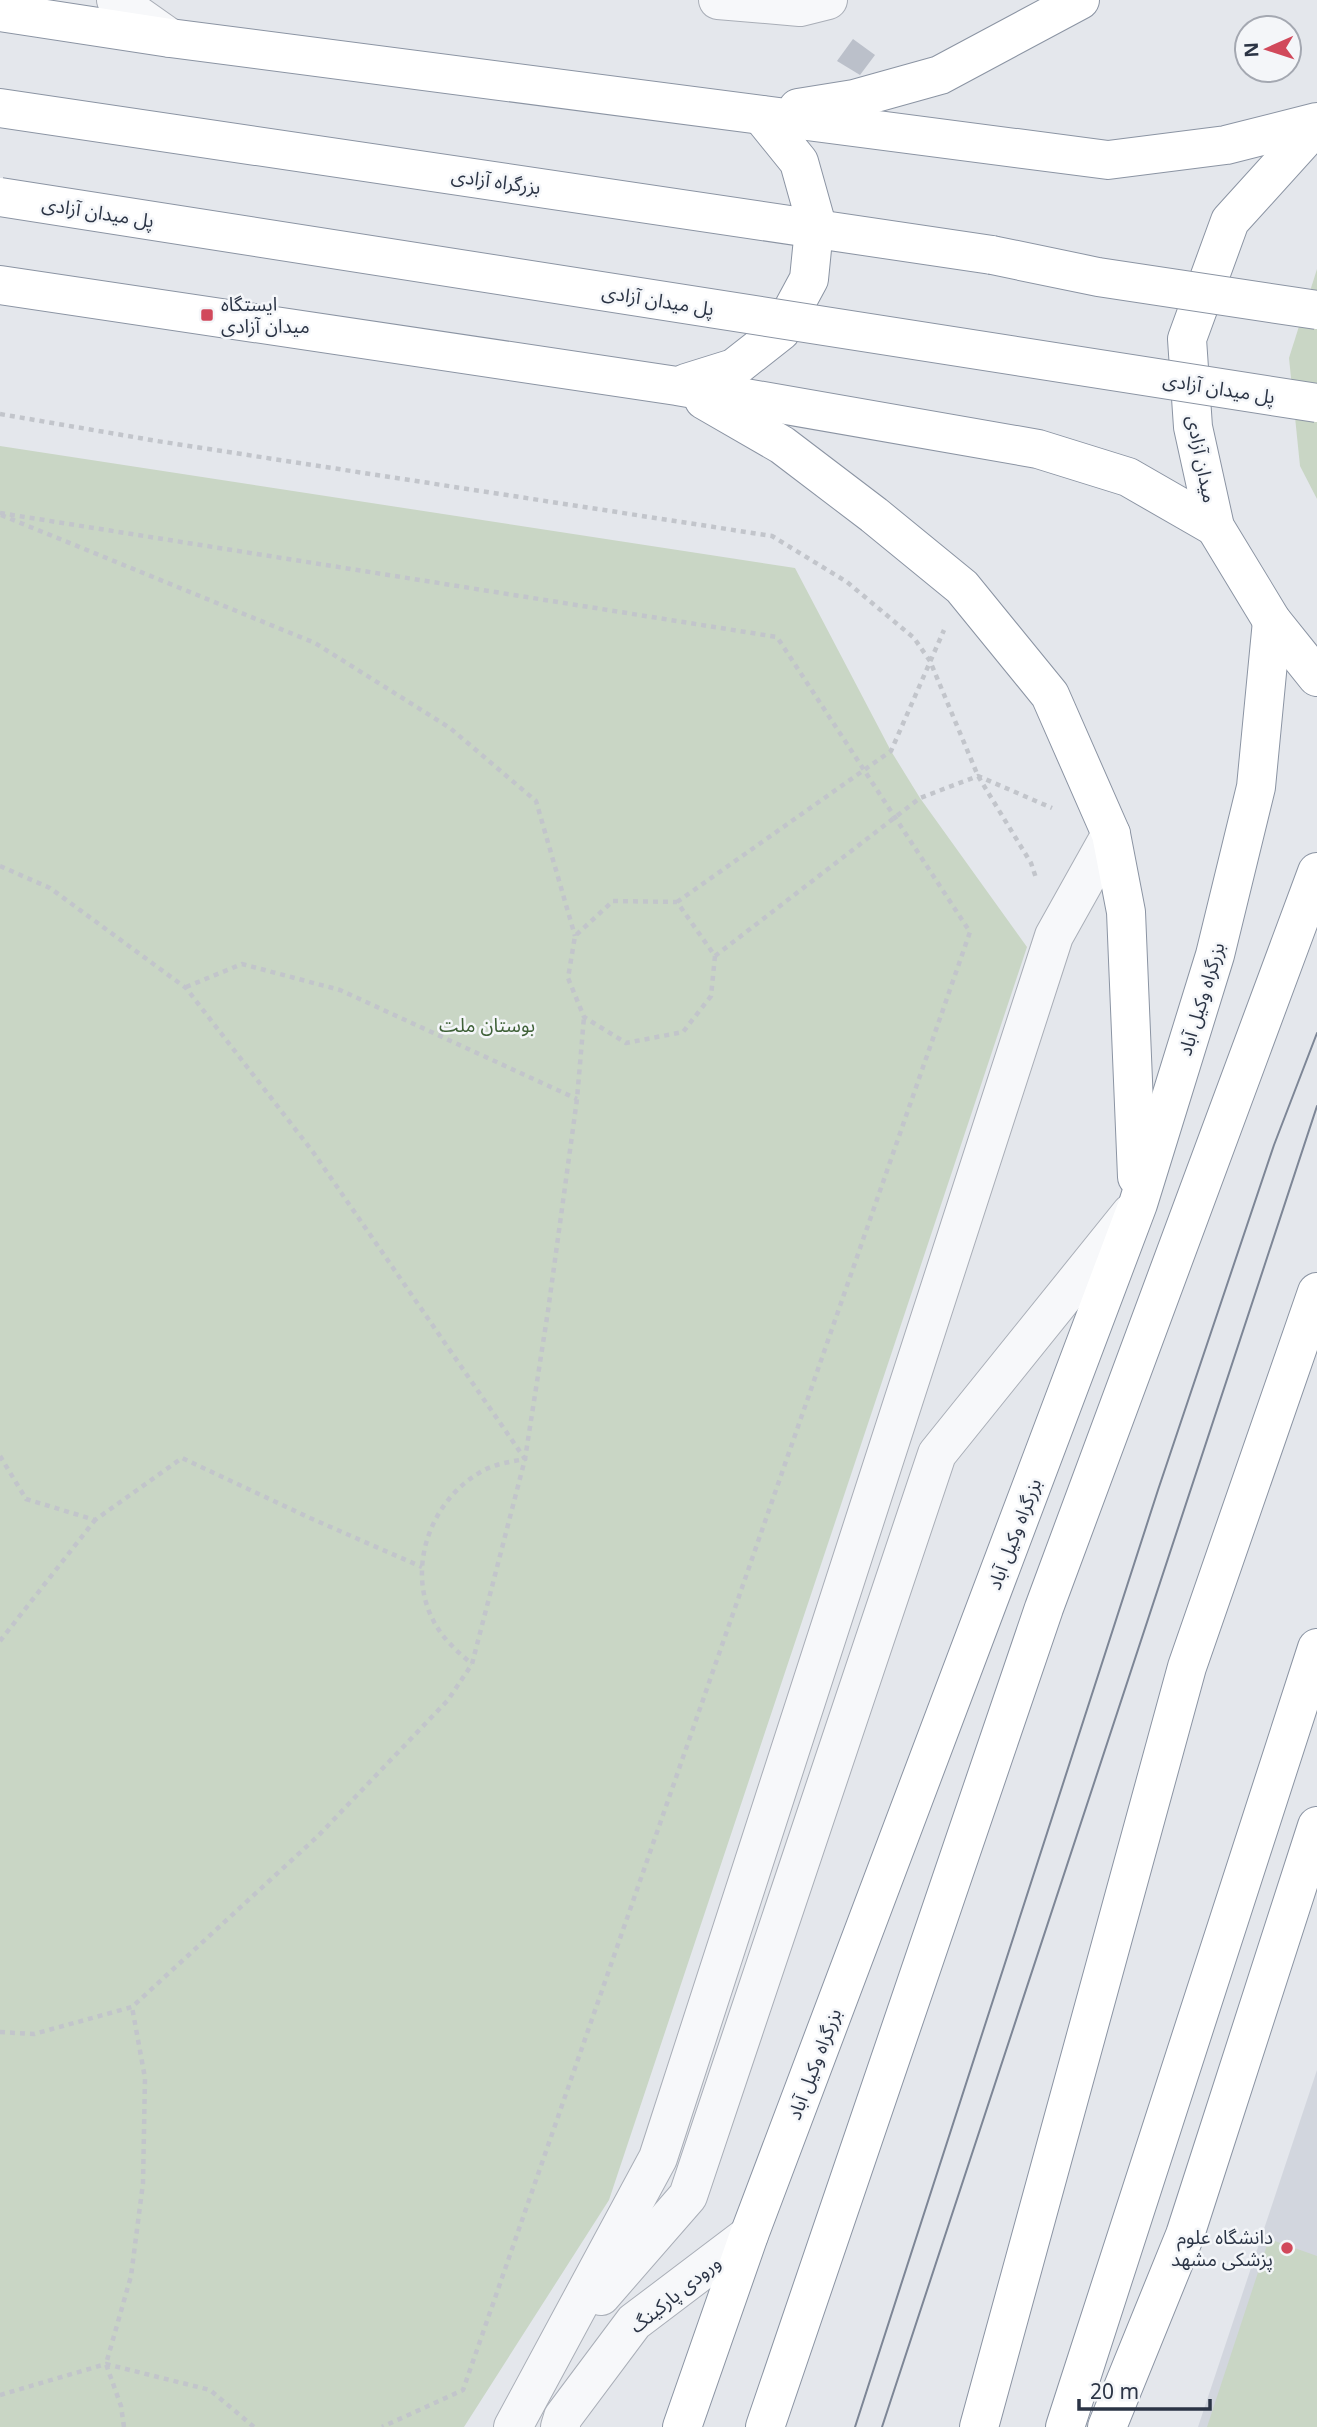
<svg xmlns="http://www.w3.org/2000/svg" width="1317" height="2427" font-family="'Noto Sans','Noto Sans Arabic',sans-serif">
  <rect width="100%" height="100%" fill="#e4e7ec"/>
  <path fill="#d2d6de" d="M 1317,2070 L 1317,2427 L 1198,2427 Z"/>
  <g fill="#c9d6c5">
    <path d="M 1317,269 L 1317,499 L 1300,466 L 1289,358 Z"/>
    <path d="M 0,446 L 795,568 L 891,751 L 920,798 L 1027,947 L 609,2200 L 464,2427 L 0,2427 Z"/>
    <path d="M 1269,2239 L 1317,2256 L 1317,2427 L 1207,2427 Z"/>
  </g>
  <path fill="#bbc0ca" d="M 853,39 L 875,55 L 860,75 L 837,61 Z"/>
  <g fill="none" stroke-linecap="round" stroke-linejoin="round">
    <defs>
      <g id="minor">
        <path d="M 116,0 L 170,38"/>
        <path d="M 718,0 L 800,7 L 828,0"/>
        <path d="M 601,2296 L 688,2196 L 937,1454 L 1131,1213"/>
        <path d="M 513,2427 L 658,2158 L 1054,936 L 1111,834"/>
        <path d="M 560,2427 L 563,2417 L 634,2322 L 749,2235"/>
      </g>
      <g id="highway">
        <path d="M 0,12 L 170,38 L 1108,160 L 1226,145 L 1317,122"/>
        <path d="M 0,108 L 992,255"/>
        <path d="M 798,108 L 854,99 L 940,75 L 1080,0"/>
        <path d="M 1317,125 L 1230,221 L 1187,339 L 1193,427 L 1215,527 L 1272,621 L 1317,677"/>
        <path d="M 0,285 L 677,386 L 1038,449 L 1128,477 L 1215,527"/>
        <path d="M 686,383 L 734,368 L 781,331 L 809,279 L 815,219 L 799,162 L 761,115"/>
        <path d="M 704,400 L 782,445 L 874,515 L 962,587 L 1050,695 L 1111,834 L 1126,912 L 1137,1177"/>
        <path d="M 682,2427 L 749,2235 L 1138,1204 L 1215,955 L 1256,787 L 1272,621"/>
        <path d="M 765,2427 L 1044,1608 L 1317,872"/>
        <path d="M 979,2427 L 1187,1667 L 1317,1292"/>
        <path d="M 1065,2427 L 1317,1648"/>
        <path d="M 1107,2427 L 1185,2235 L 1317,1826"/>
      </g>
    </defs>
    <use href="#minor" stroke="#a9aeb7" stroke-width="40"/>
    <use href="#highway" stroke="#8b94a3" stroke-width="40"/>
    <g stroke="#c2c5cb" stroke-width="4.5" stroke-dasharray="5 5" stroke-linecap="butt">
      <path d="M 0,414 L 157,441 L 772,536 L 847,582 L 914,638 L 930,661 L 978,776 L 1031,863 L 1036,878"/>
      <path d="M 0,513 L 777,637 L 970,932 L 463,2390 L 382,2427"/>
      <path d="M 1,515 L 315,643 L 450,728 L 536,801 L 575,936"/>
      <path d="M 0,866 L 50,888 L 186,988 L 313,1152 L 525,1459 C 509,1462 493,1464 479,1473 C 425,1505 403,1581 441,1633 C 450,1645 461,1655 472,1664"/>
      <path d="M 613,901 L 677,902 L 715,956 L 711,996 L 683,1032 L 626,1043 L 584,1017 L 568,978 L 575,936 Z"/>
      <path d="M 677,902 L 891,751 L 944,630"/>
      <path d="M 715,956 L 920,798 L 978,776 L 1052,808"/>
      <path d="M 186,987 L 242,964 L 340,990 L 577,1099"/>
      <path d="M 0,1456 L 26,1499 L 95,1520 L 182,1458 L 310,1518 L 422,1567"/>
      <path d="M 0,1641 L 95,1520"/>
      <path d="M 0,2032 L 34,2034 L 132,2007 L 318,1836 L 448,1700 L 472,1664 L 525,1459 L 548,1311 L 577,1099 L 584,1017"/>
      <path d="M 0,2395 L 106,2364 L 210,2390 L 254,2427"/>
      <path d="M 124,2427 L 121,2406 L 106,2364 L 131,2276 L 143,2183 L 145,2078 L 132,2007"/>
    </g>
    <use href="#minor" stroke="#f7f8fa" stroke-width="38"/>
    <use href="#highway" stroke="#fff" stroke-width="38"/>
    <g stroke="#7d8696" stroke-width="2">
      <path d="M 855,2427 L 1158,1490 L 1274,1145 L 1317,1033"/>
      <path d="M 882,2427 L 1317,1106"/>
    </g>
    <defs>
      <g id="highway-bridge">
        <path d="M 0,197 L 1317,403"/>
        <path d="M 992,255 L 1098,277 L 1317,310"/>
      </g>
    </defs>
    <use href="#highway-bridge" stroke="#8b94a3" stroke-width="40" stroke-linecap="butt"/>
    <use href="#highway-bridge" stroke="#fff" stroke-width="38"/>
  </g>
  <g fill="#d1495b" stroke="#f4f6f9" stroke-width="2.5">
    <rect x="200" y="308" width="14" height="14" rx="3.5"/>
    <circle cx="1287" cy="2248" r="7"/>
  </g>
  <g text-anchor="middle" stroke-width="5" stroke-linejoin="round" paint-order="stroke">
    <g font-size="19" fill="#2b3445" stroke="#f4f6f9">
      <text transform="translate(496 181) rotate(8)" y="7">بزرگراه آزادی</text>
      <text transform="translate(98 212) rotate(9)" y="7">پل میدان آزادی</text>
      <text transform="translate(658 300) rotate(9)" y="7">پل میدان آزادی</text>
      <text transform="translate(1219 388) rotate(9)" y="7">پل میدان آزادی</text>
      <text transform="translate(1202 459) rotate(79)" y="7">میدان آزادی</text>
      <text transform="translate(1201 999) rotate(-73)" y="7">بزرگراه وکیل آباد</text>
      <text transform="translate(1014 1534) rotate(-69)" y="7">بزرگراه وکیل آباد</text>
      <text transform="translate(814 2064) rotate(-69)" y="7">بزرگراه وکیل آباد</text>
      <text transform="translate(675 2294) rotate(-39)" y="7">ورودی پارکینگ</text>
    </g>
    <g font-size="19" fill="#2b3445" stroke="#f4f6f9" text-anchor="start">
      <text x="221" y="311">ایستگاه<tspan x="221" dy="22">میدان آزادی</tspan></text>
      <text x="1273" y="2244" text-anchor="end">دانشگاه علوم<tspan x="1273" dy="22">پزشکی مشهد</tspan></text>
    </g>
    <g font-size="19" fill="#3f6138" stroke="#f4f6f9">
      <text x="487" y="1032">بوستان ملت</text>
    </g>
  </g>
  <g transform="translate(1268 49) rotate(267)"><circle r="33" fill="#f4f6f9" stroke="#a4a8b1" stroke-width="2"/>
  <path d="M0-5L12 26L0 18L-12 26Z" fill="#d1495b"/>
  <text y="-10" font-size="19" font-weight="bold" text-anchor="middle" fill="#2b3445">N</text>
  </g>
  <path d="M1079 2399v10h131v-10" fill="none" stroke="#2b3445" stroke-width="3.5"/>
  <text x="1090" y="2399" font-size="21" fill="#2b3445" stroke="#f4f6f9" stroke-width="5" paint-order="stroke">20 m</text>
</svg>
